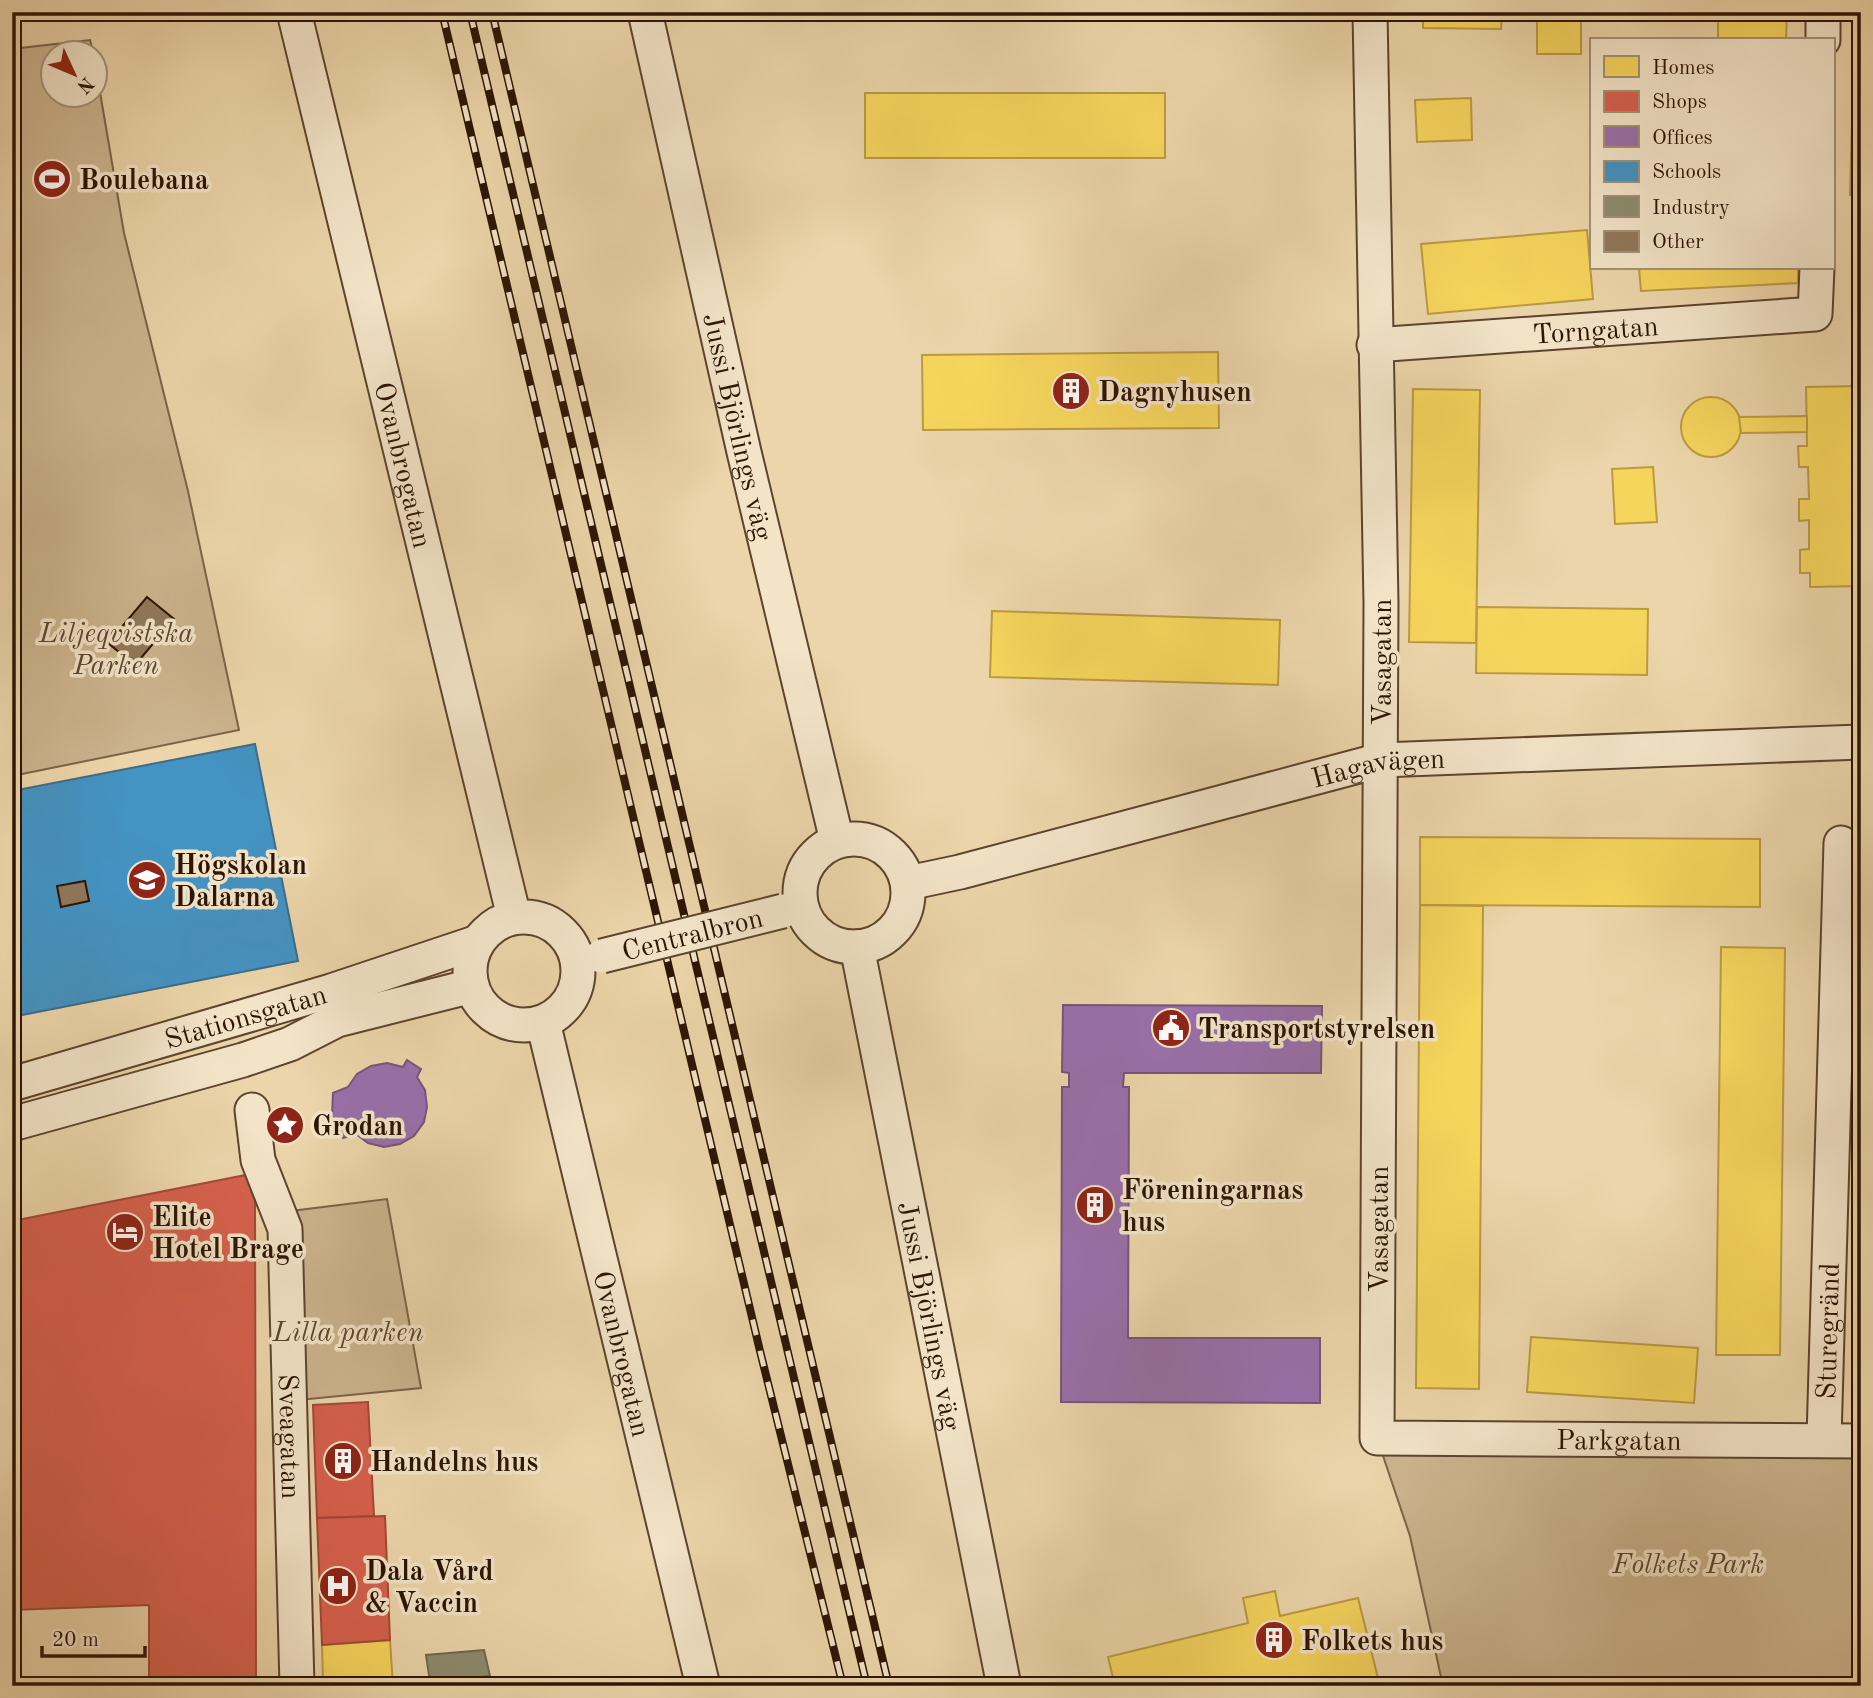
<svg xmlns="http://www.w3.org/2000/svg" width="1873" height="1698" font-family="'Old Standard TT',serif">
  <rect width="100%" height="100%" fill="#ecd5aa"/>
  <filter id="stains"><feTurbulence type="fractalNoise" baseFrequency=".00286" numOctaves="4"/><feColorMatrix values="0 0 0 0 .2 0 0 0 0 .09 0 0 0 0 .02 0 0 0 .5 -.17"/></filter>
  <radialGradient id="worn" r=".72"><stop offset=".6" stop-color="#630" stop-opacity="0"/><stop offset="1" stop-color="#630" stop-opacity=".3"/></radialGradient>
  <g fill="#ccb48e" stroke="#7c6449" stroke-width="2">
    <path d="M 90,40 L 93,52 L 52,52 L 52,94 L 94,94 L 95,63 L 124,233 L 188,491 L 239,730 L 12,776 L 12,49 Z"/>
    <path d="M 387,1199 L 421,1388 L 289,1401 L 283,1212 Z"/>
    <path d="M 1377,1438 L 1861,1441 L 1861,1686 L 1443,1686 L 1410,1536 Z"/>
  </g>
  <g fill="#f6d55c" stroke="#ba9b42" stroke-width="2">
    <path d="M 1423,12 L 1502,12 L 1501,29 L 1423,28 Z"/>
    <rect x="1537" y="12" width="44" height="42"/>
    <path d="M 1718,12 L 1787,12 L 1786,40 L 1718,40 Z"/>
    <path d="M 1855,12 L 1861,12 L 1861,195 L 1850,195 Z"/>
    <rect x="865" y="93" width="300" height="65"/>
    <path d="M 1471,98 L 1472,140 L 1417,142 L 1415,100 Z"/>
    <path d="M 1587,230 L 1593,299 L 1428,314 L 1421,244 Z"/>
    <path d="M 1639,268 L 1798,268 L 1798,283 L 1641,291 Z"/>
    <path d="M 1218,352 L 1219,428 L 923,430 L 922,355 Z"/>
    <path d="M 1861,386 L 1861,586 L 1810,587 L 1810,573 L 1800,573 L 1800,550 L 1809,549 L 1809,520 L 1799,521 L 1799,499 L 1809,499 L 1808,467 L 1799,467 L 1798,446 L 1807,446 L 1806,387 Z"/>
    <path d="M 1413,389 L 1480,390 L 1476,643 L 1409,642 Z"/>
    <circle cx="1711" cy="427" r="30"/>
    <path d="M 1807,416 L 1807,432 L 1741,433 L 1739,417 Z"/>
    <path d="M 1653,467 L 1657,522 L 1615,524 L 1612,469 Z"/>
    <path d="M 1477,607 L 1648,609 L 1647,675 L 1476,673 Z"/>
    <path d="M 992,611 L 1280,620 L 1278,685 L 990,677 Z"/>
    <path d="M 1420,837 L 1760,839 L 1760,907 L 1420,905 Z"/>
    <path d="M 1420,905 L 1483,906 L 1479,1389 L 1416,1388 Z"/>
    <path d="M 1721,947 L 1785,948 L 1780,1355 L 1716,1355 Z"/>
    <path d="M 1531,1337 L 1698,1348 L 1694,1403 L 1527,1392 Z"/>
    <path d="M 1275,1591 L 1280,1616 L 1358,1598 L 1380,1686 L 1115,1686 L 1108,1657 L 1248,1623 L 1243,1598 Z"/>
    <path d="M 390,1640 L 393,1686 L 323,1686 L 322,1645 Z"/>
  </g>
  <g fill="#d6604d" stroke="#a34937" stroke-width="2">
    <path d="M 246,1175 L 255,1193 L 256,1686 L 149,1686 L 149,1605 L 12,1610 L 12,1221 Z"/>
    <path d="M 368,1402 L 374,1516 L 317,1518 L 313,1405 Z"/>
    <path d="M 385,1516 L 390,1640 L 322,1645 L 317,1518 Z"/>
  </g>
  <g fill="#9970ab" stroke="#795479" stroke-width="2">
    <path d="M 1063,1005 L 1322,1006 L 1321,1073 L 1124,1073 L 1123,1087 L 1129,1087 L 1128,1338 L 1320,1338 L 1320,1403 L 1061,1402 L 1062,1087 L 1069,1087 L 1069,1073 L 1062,1072 Z"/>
    <path d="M 407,1060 L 421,1069 L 417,1077 L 425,1090 L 427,1107 L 424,1122 L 414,1136 L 400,1144 L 384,1147 L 368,1143 L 356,1134 L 343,1138 L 332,1116 L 333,1093 L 348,1087 L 357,1074 L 371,1066 L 387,1063 L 403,1067 Z"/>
  </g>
  <path fill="#4393c3" stroke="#3c6d8a" stroke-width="2" d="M 255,744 L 298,961 L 12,1017 L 12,791 Z"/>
  <path fill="#8c8c6e" stroke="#70684e" stroke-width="2" d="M 484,1650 L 490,1676 L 430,1682 L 426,1655 Z"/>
  <g fill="#90785a" stroke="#2d1404" stroke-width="2">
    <path d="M 147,597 L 174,619 L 135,665 L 108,643 Z"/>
    <path d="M 85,881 L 89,901 L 61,907 L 57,886 Z"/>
  </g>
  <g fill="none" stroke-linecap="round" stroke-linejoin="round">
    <defs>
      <g id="minor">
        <path id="s1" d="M 294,12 L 514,917"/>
        <path id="s2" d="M 645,12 L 744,452 L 837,841"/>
        <path id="s3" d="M 1370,12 L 1381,603 L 1377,1438 L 1861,1441"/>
        <path d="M 1823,40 L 1823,12"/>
        <path id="s4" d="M 1374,345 L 1815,314 L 1817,268"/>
        <circle cx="854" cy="893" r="54"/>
        <path id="s5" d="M 908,883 L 960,872 L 1381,760 L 1861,742"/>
        <circle cx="524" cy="971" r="54"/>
        <path id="s6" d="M 857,947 L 1004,1686"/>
        <path id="s7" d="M 543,1022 L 703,1686"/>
        <path id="s8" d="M 12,1084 L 331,991 L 478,942"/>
        <path id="s9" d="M 252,1110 L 258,1160 L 285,1229 L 297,1686"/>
        <path d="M 12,1124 L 243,1060 L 290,1044 L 337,1020 L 472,986"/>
        <path id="s10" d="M 1824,1439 L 1841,843"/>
      </g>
    </defs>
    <use href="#minor" stroke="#5d442e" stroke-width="37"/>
    <use href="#minor" stroke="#f3e4c8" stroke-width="33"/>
    <defs>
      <g id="rail">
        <path d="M 442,12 L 760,1351 L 843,1686"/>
        <path d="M 470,12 L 867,1686"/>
        <path d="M 492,12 L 889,1686"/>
      </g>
    </defs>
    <use href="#rail" stroke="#2d1404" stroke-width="8"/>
    <use href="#rail" stroke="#f3e4c8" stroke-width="5" stroke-dasharray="16" stroke-linecap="butt"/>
    <defs>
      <g id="minor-bridge">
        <path id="s11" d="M 602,956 L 783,911"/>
      </g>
    </defs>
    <use href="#minor-bridge" stroke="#5d442e" stroke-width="37" stroke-linecap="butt"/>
    <use href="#minor-bridge" stroke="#f3e4c8" stroke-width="33"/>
  </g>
  <defs>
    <symbol id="stadium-disc" viewBox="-11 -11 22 22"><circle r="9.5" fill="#8f2418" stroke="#f3e4c8"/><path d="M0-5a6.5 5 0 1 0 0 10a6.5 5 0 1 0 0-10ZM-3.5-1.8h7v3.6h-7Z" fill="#fff"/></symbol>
    <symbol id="building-disc" viewBox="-11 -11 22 22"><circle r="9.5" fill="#8f2418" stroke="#f3e4c8"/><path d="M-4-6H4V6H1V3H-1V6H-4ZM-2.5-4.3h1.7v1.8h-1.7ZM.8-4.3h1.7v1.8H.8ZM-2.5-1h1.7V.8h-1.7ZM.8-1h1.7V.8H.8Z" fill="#fff"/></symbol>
    <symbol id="university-disc" viewBox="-11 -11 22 22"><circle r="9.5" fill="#8f2418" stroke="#f3e4c8"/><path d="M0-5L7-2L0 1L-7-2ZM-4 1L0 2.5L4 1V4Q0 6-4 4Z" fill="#fff"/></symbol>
    <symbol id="civic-disc" viewBox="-11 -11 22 22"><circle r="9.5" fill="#8f2418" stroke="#f3e4c8"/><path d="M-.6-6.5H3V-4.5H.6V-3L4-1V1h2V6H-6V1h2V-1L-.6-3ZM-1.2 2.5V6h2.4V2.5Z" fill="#fff"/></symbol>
    <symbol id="sight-disc" viewBox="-11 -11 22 22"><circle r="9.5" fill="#8f2418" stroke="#f3e4c8"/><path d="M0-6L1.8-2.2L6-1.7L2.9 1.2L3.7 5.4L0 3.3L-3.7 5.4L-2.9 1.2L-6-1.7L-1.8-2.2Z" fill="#fff"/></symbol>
    <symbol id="hotel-disc" viewBox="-11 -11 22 22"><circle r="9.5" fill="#8f2418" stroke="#f3e4c8"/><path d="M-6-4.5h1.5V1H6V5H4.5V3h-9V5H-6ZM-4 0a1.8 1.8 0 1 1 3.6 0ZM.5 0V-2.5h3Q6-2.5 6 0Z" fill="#fff"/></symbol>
    <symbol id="hospital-disc" viewBox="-11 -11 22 22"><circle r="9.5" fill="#8f2418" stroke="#f3e4c8"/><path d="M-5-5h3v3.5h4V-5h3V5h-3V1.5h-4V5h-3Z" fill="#fff"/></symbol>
  </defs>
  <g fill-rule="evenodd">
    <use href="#stadium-disc" x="30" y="157" width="44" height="44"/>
    <use href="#building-disc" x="1049" y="369" width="44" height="44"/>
    <use href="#university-disc" x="125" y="858" width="44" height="44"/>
    <use href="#civic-disc" x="1149" y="1006" width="44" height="44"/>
    <use href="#sight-disc" x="263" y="1103" width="44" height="44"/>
    <use href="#building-disc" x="1073" y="1183" width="44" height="44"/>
    <use href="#hotel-disc" x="103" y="1210" width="44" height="44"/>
    <use href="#building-disc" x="321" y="1439" width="44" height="44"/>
    <use href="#hospital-disc" x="316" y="1564" width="44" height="44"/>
    <use href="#building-disc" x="1252" y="1618" width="44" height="44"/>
  </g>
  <g text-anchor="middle" stroke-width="7" stroke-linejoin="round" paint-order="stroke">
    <g font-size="28" font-weight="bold" fill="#2d1404" stroke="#f3e4c8" text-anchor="start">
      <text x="79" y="189">Boulebana</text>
      <text x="1098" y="401">Dagnyhusen</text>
      <text x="174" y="874">Högskolan<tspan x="174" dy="32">Dalarna</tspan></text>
      <text x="1198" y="1038">Transportstyrelsen</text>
      <text x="312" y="1135">Grodan</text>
      <text x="1122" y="1199">Föreningarnas<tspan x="1122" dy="32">hus</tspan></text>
      <text x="152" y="1226">Elite<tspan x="152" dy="32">Hotel Brage</tspan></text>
      <text x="370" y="1471">Handelns hus</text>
      <text x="365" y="1580">Dala Vård<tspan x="365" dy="32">&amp; Vaccin</tspan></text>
      <text x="1301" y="1650">Folkets hus</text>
    </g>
    <g font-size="28" fill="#2d1404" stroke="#f3e4c8">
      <text dy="10" stroke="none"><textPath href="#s4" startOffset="222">Torngatan</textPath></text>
      <text dy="10" stroke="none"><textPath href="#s2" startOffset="425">Jussi Björlings väg</textPath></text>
      <text dy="10" stroke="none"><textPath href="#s1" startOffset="466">Ovanbrogatan</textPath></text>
      <text transform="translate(1381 662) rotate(-90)" y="10">Vasagatan</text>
      <text dy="10" stroke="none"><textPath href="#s5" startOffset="485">Hagavägen</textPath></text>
      <text dy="10" stroke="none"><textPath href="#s11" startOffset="93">Centralbron</textPath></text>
      <text dy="10" stroke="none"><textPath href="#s8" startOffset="243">Stationsgatan</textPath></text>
      <text transform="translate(1378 1229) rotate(-90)" y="10">Vasagatan</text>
      <text dy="10" stroke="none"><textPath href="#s6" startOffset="376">Jussi Björlings väg</textPath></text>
      <text dy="10" stroke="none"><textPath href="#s10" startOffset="108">Sturegränd</textPath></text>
      <text dy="10" stroke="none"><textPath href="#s7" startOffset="341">Ovanbrogatan</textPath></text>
      <text dy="10" stroke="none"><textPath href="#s9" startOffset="332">Sveagatan</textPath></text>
      <text dy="10" stroke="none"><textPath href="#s3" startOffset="1668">Parkgatan</textPath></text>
    </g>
    <g font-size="28" font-style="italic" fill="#5d442d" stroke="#f3e4c8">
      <text x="116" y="642">Liljeqvistska<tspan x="116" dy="32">Parken</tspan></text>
      <text x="348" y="1341">Lilla parken</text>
      <text x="1688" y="1573">Folkets Park</text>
    </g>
  </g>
  <rect width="1873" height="1698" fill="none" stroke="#ecd5aa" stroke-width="42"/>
  <rect x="14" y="14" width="1845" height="1670" fill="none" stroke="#2d1404" stroke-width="3.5"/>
  <rect x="21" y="21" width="1831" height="1656" fill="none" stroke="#2d1404" stroke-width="2"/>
  <rect x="1590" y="38" width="245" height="231" fill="#f3e4c8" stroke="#a4917a" stroke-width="2"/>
  <rect x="1604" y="56" width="35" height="21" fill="#f6d55c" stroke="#a4917a" stroke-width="2"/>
  <text x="1652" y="74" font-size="21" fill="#2d1404">Homes</text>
  <rect x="1604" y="91" width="35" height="21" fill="#d6604d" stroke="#a4917a" stroke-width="2"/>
  <text x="1652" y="108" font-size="21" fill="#2d1404">Shops</text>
  <rect x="1604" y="126" width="35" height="21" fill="#9970ab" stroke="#a4917a" stroke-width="2"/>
  <text x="1652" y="144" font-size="21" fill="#2d1404">Offices</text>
  <rect x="1604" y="161" width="35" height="21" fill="#4393c3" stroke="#a4917a" stroke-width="2"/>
  <text x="1652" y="178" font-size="21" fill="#2d1404">Schools</text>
  <rect x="1604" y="196" width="35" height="21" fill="#8c8c6e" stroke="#a4917a" stroke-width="2"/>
  <text x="1652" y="214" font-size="21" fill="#2d1404">Industry</text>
  <rect x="1604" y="231" width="35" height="21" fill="#90785a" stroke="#a4917a" stroke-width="2"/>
  <text x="1652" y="248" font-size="21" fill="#2d1404">Other</text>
  <g transform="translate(74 74) rotate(134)"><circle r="33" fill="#f3e4c8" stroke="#a4917a" stroke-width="2"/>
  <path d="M0-5L12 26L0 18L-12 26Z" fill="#8f2418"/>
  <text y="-10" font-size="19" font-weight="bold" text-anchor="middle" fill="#2d1404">N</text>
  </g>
  <path d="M42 1646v10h103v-10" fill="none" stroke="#2d1404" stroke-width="3.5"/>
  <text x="52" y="1646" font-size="21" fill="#2d1404" stroke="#f3e4c8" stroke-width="5" paint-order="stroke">20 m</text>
  <rect width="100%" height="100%" filter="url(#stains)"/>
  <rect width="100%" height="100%" fill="url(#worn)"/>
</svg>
